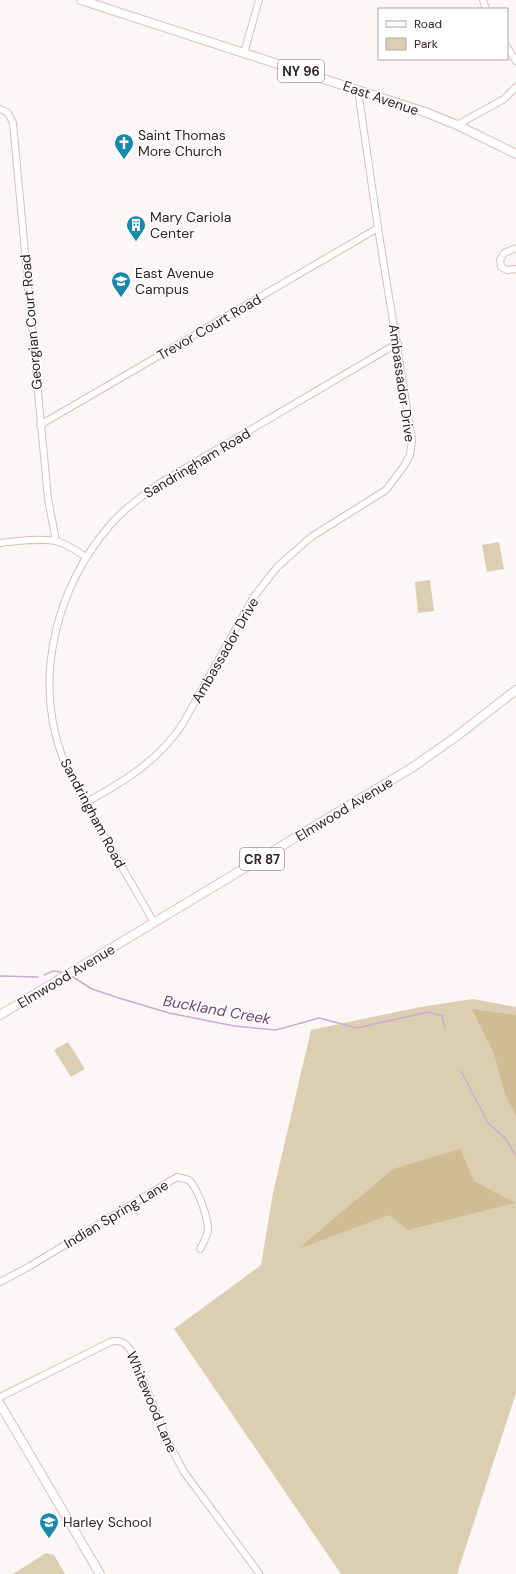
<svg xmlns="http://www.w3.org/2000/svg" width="516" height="1574" font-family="'DM Sans',sans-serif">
  <rect width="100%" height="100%" fill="#fcf7f6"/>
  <g fill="#dcceb1">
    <path d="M 499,542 L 504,569 L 487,572 L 482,545 Z"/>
    <path d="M 430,580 L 434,611 L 418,613 L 415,582 Z"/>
    <path d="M 473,999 L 516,1007 L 516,1393 L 457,1574 L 341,1574 L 174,1329 L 261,1265 L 273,1193 L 311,1030 L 420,1007 Z"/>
    <path d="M 68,1042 L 85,1069 L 71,1077 L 54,1050 Z"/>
    <path d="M 46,1553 L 54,1555 L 65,1574 L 13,1574 Z"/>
  </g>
  <g fill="#cebc95">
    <path d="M 472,1009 L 516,1015 L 516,1116 L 505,1093 L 494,1054 Z"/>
    <path d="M 460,1149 L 474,1181 L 515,1203 L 408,1230 L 389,1215 L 298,1249 L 393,1169 Z"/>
  </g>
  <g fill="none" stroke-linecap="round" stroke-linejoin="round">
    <g stroke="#c9adcf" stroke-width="1.5">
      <path d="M 44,975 L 53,971 L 61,972"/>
      <path d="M 0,976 L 38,977"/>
      <path d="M 73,977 L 92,989 L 119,998 L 169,1013 L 234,1026 L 276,1030 L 319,1018 L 357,1028 L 428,1012 L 442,1016 L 445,1028"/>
      <path d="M 461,1071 L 488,1123 L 505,1138 L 516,1156"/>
    </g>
    <defs>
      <g id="minor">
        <path d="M 483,0 L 486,9"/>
        <path d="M 507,47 L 516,61"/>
        <path d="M 244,53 L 259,0"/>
        <path d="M 0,109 L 8,113 L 13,123 L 48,499 L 56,541"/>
        <path d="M 457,125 L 504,99 L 516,87"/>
        <path d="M 516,248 L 504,253 L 500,260 L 501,267 L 507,270 L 516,269"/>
        <path d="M 40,425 L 378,228"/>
        <path d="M 0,543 C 18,541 38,538 56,541 C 67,544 77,551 86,557"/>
        <path d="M 85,803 C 123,782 157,762 182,725 L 253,598 L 277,567 L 311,537 L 386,490 L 404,466 L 410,455 L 412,440 L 378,228 L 358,90"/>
        <path d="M 154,923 C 137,892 119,862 101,831 C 87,807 72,782 62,756 C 33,676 57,586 111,524 C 125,508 143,495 160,483 L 398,343"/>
        <path d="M 0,1282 L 30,1266 L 177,1177 L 189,1180 C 198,1189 207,1215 208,1228 C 208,1235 204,1242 200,1249"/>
        <path d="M 0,1397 L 110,1342 C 120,1339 126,1343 131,1351 L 170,1446 L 184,1472 L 259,1573"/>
      </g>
      <g id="major">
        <path d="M 81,0 L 425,112 L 457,125 L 516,154"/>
        <path d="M 0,1015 L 413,767 L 457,736 L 516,690"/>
        <path d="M 0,1404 L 100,1574"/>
      </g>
    </defs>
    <use href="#minor" stroke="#d9bfbd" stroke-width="8"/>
    <use href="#major" stroke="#d9bfbd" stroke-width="10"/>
    <use href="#minor" stroke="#fff" stroke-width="6"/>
    <use href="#major" stroke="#fff" stroke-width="8"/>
  </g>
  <defs>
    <symbol id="church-pin" viewBox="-11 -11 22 30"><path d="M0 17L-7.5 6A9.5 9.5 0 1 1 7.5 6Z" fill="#1789ae" stroke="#fff"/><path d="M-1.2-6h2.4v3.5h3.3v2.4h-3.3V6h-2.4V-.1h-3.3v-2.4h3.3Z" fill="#fff"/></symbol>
    <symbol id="building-pin" viewBox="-11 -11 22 30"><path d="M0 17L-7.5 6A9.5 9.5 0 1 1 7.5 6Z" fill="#1789ae" stroke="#fff"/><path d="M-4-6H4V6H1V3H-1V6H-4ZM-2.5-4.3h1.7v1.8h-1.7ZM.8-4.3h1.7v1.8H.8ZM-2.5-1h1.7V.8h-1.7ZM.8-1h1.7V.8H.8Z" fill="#fff"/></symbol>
    <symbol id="school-pin" viewBox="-11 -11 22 30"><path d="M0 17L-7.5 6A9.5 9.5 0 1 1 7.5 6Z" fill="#1789ae" stroke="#fff"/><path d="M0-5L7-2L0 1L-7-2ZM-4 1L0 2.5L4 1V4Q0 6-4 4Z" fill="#fff"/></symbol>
  </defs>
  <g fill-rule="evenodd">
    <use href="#church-pin" x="113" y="132" width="22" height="30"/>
    <use href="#building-pin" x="125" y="214" width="22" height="30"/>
    <use href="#school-pin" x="110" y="270" width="22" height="30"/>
    <use href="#school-pin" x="38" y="1511" width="22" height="30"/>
  </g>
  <g text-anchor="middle" stroke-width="3" stroke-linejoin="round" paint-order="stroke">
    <g fill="#fff" stroke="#6d6666" stroke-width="1">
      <rect x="278" y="60" width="46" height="22" rx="3"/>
      <rect x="240" y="848" width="44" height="22" rx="3"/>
    </g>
    <g font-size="13" font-weight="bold" fill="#2e2524">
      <text x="301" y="76">NY 96</text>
      <text x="262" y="864">CR 87</text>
    </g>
    <g font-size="14" fill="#2e2524" stroke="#fff">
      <text transform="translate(381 98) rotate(19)" y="5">East Avenue</text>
      <text transform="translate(31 322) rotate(-95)" y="5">Georgian Court Road</text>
      <text transform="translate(209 327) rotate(-30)" y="5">Trevor Court Road</text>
      <text transform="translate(402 383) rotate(82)" y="5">Ambassador Drive</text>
      <text transform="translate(197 463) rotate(-31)" y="5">Sandringham Road</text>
      <text transform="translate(225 650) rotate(-60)" y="5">Ambassador Drive</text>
      <text transform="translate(344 809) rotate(-31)" y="5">Elmwood Avenue</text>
      <text transform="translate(93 813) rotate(62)" y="5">Sandringham Road</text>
      <text transform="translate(66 976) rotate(-31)" y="5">Elmwood Avenue</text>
      <text transform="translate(116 1214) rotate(-31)" y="5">Indian Spring Lane</text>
      <text transform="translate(152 1402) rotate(67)" y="5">Whitewood Lane</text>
    </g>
    <g font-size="14" fill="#2e2524" stroke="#fff" text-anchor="start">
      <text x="138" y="140">Saint Thomas<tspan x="138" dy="16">More Church</tspan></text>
      <text x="150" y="222">Mary Cariola<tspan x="150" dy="16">Center</tspan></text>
      <text x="135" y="278">East Avenue<tspan x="135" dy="16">Campus</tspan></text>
      <text x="63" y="1527">Harley School</text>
    </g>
    <g font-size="15" font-style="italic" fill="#6c4573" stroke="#fff">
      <text transform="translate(217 1010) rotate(10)" y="5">Buckland Creek</text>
    </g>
  </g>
  <rect x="378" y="8" width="130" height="52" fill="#ffffff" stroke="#aba8a7"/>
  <rect x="386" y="21" width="20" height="6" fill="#ffffff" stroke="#aba8a7"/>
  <text x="414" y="28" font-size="12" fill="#2e2524">Road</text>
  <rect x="386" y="38" width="20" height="12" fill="#dcceb1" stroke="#aba8a7"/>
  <text x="414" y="48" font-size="12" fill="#2e2524">Park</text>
</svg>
